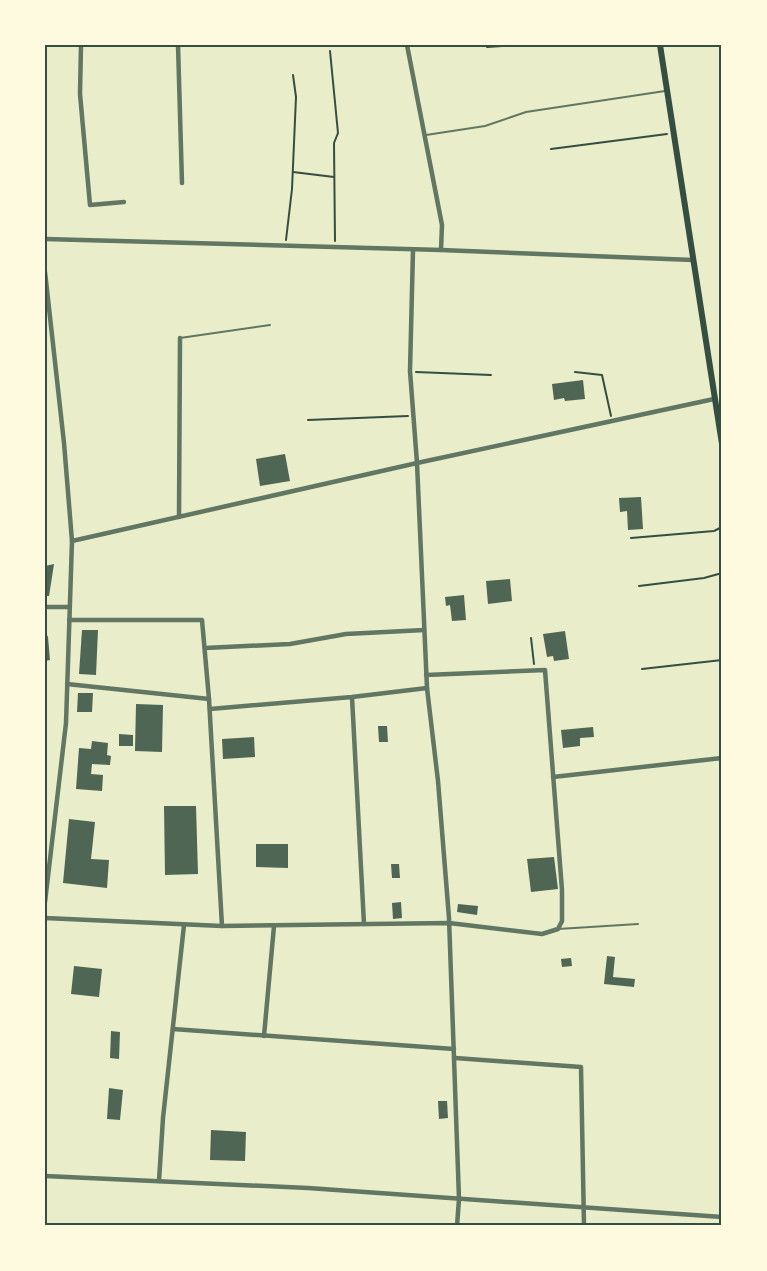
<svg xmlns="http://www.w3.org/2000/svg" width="767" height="1271" font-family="Figtree,sans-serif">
  <rect width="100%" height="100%" fill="#e9edc9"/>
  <g fill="#4f6655">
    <path d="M 583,380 L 585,399 L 565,401 L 564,398 L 554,400 L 552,384 Z"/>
    <path d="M 285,454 L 290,481 L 260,486 L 256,459 Z"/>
    <path d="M 641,497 L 643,529 L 628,530 L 627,511 L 620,512 L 619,498 Z"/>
    <path d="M 54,564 L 49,596 L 45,596 L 45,566 Z"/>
    <path d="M 510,579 L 512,601 L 488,604 L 486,581 Z"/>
    <path d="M 464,595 L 466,620 L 452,621 L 450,605 L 446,606 L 445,597 Z"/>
    <path d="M 82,630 L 98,630 L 96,675 L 79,674 Z"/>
    <path d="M 45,631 L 48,637 L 50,660 L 45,661 Z"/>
    <path d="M 565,631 L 569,659 L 554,661 L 553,656 L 547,657 L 543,634 Z"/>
    <path d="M 78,693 L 93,693 L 92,712 L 77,712 Z"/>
    <path d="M 136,704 L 163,705 L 162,752 L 135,751 Z"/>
    <path d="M 378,726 L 387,726 L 388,742 L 379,742 Z"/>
    <path d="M 593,727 L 594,737 L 580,738 L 580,746 L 563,748 L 561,730 Z"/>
    <path d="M 119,734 L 133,735 L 133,746 L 119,746 Z"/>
    <path d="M 254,737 L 255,757 L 223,759 L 222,739 Z"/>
    <path d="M 92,741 L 108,743 L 107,755 L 111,756 L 110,765 L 92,764 L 91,774 L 103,775 L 102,791 L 76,789 L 79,748 L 91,749 Z"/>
    <path d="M 164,806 L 196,806 L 198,874 L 165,875 Z"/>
    <path d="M 69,819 L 95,822 L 91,859 L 109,860 L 107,888 L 63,883 Z"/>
    <path d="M 256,844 L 288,844 L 288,868 L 256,867 Z"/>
    <path d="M 554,857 L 558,889 L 531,892 L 527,859 Z"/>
    <path d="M 391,864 L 399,864 L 400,878 L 392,878 Z"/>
    <path d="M 401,902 L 402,918 L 393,919 L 392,903 Z"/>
    <path d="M 458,904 L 478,906 L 477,915 L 457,912 Z"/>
    <path d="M 607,956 L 615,957 L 613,977 L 635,979 L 634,987 L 604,984 Z"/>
    <path d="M 571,958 L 572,966 L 562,967 L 561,959 Z"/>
    <path d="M 74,966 L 102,969 L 99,997 L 71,994 Z"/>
    <path d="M 111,1031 L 120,1032 L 119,1059 L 110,1058 Z"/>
    <path d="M 109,1088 L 123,1090 L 120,1120 L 107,1119 Z"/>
    <path d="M 438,1101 L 447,1101 L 448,1118 L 439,1119 Z"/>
    <path d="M 211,1130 L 246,1132 L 245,1161 L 210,1160 Z"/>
  </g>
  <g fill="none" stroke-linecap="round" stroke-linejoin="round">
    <g stroke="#344e41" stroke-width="2">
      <path d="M 487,47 L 520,45"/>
      <path d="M 330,51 L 338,133 L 334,143 L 335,241"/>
      <path d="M 551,149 L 667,134"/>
      <path d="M 293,172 L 334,177"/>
      <path d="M 286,240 L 292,189 L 296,97 L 293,75"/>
      <path d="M 416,372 L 491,375"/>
      <path d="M 575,372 L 602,375 L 611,416"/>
      <path d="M 308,420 L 408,416"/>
      <path d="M 631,538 L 714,531 L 722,527"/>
      <path d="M 639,586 L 704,578 L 722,573"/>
      <path d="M 531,638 L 534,664"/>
      <path d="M 642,669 L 722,660"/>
    </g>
    <g stroke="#617663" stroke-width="2">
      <path d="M 426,135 L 485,126 L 526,112 L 665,91"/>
      <path d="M 180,338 L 270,325"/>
      <path d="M 558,929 L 638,924"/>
    </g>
    <g stroke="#617663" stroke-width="4.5">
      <path d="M 81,45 L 80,94 L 90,205 L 124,202"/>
      <path d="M 178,45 L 182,183"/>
      <path d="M 407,45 L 442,225 L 441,250"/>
      <path d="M 45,239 L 441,250 L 693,260"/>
      <path d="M 413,250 L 410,371 L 417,463 L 427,688 L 438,781 L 449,918 L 459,1199 L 457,1226"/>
      <path d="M 45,272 L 64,443 L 72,541 L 66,723 L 45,902"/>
      <path d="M 179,517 L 180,338"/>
      <path d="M 72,541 L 417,463 L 714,399"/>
      <path d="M 45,607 L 69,607"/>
      <path d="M 69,620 L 202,620 L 209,699 L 222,926"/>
      <path d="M 205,648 L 290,644 L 346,634 L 424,630"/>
      <path d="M 67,684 L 209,699"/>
      <path d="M 352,697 L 364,924"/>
      <path d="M 210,709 L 352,697 L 427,688"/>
      <path d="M 553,777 L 722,758"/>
      <path d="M 45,918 L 222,926 L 449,923 L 542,934 L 558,929 L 562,921 L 562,890 L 545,670 L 426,675"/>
      <path d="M 173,1029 L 454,1049"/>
      <path d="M 264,1036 L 274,926"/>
      <path d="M 455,1058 L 581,1067 L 584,1226"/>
      <path d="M 45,1176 L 308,1188 L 722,1217"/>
      <path d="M 159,1181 L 163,1118 L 184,925"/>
    </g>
    <path stroke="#344e41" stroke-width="6" d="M 660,45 L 722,444"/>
  </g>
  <rect width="767" height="1271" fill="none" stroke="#fefae0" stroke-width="93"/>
  <rect x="46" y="46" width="674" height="1178" fill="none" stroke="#344e41" stroke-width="2"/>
</svg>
